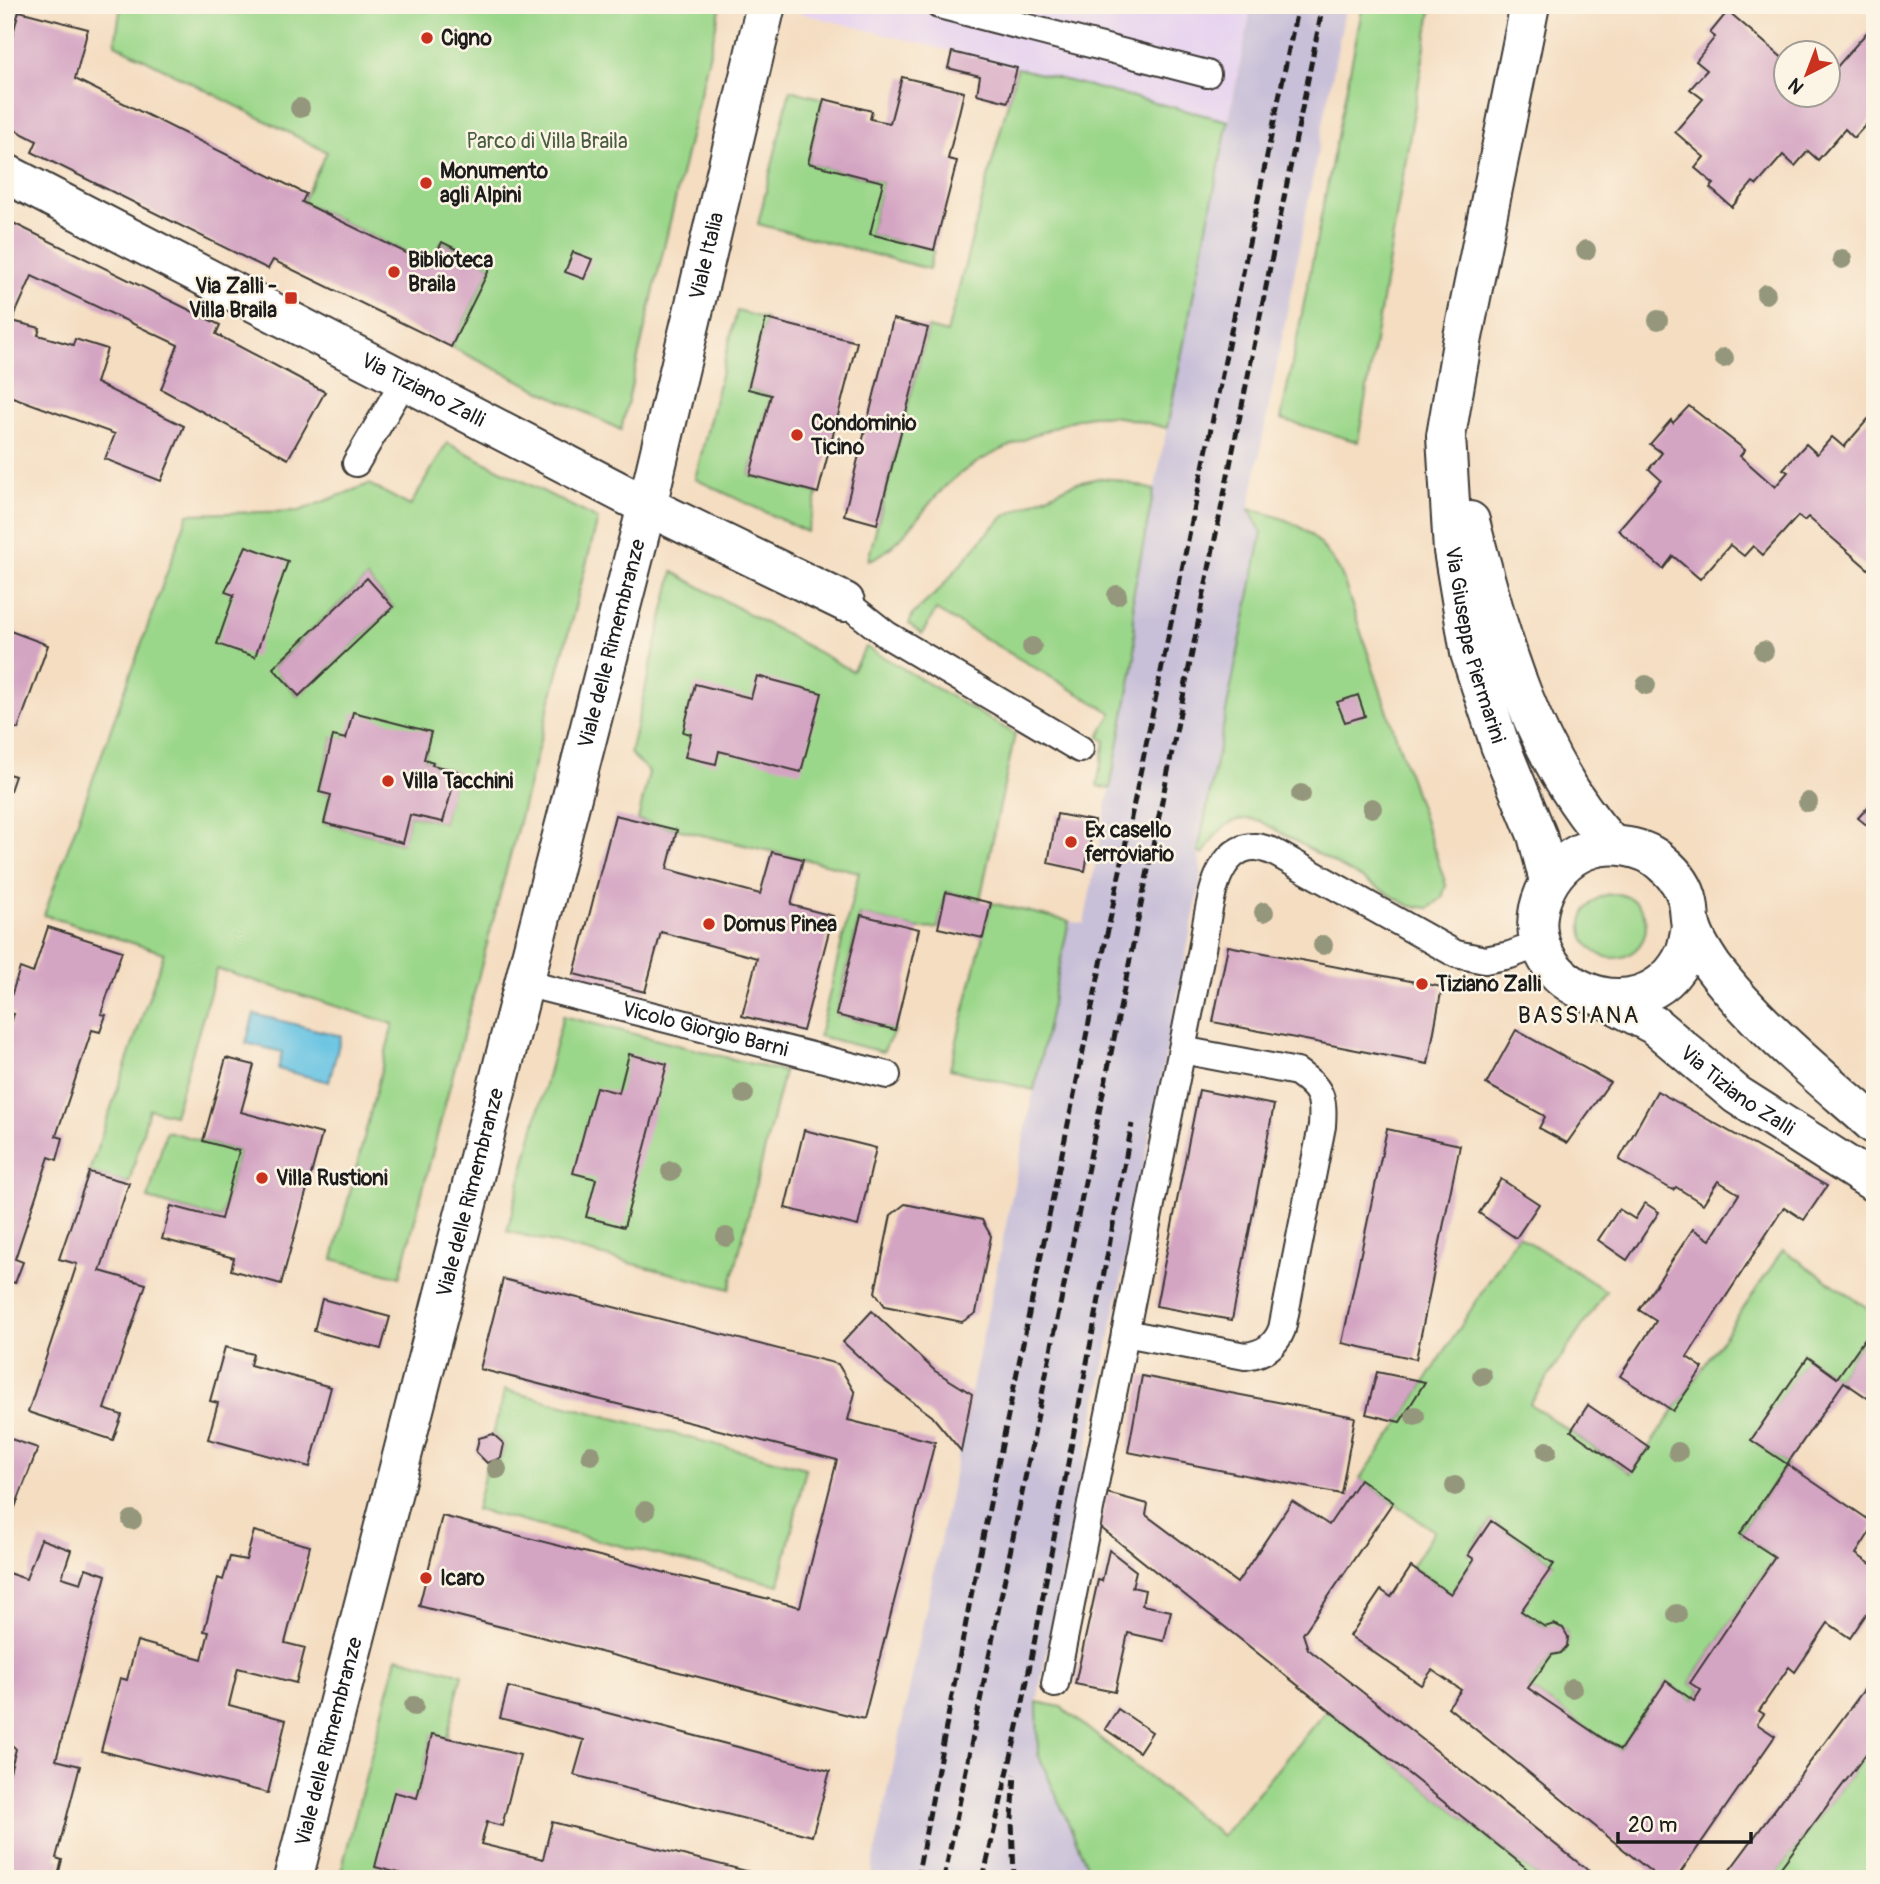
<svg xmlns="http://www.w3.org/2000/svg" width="1880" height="1884" font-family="Pangolin,sans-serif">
  <rect width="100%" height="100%" fill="#fcf5e5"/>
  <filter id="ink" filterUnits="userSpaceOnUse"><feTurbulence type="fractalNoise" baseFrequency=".0143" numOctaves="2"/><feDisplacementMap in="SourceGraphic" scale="14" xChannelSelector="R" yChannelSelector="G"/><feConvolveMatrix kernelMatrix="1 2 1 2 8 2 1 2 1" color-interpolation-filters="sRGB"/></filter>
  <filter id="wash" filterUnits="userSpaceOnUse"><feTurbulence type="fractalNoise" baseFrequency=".00686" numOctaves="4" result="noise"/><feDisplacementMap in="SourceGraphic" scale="28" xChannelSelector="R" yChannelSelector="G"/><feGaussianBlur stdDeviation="1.57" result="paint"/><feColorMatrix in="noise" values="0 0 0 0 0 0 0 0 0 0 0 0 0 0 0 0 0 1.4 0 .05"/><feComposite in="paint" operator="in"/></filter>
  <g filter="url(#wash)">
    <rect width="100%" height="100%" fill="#f4ddc1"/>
    <path fill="#e6d2f0" d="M 768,5 L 1252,5 L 1228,121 Z"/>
    <path fill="#c8bfd8" d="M 1252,5 L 1346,5 L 1249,509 L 1262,533 L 1198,851 L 1202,874 L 1037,1702 L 1038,1754 L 1093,1879 L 870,1879 L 1069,921 L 1084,924 L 1135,657 L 1133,596 Z"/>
    <g fill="#9bd78a" stroke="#5c7a53" stroke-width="2" fill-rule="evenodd">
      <path d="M 121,5 L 721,5 L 621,430 L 451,347 L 491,266 L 442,242 L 431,265 L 302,202 L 327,152 L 115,44 Z"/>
      <path d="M 1363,5 L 1432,5 L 1358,442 L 1281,419 Z"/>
      <path d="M 1017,68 L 1228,121 L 1167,428 C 1143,422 1118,414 1093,416 C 1074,418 1055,427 1037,434 C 1000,450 964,464 937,495 C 919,515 894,554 868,560 L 928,328 L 947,333 Z"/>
      <path d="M 790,90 L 824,99 L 808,163 L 883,182 L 870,234 L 934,250 L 929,269 L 758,224 Z"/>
      <path d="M 737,311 L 766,319 L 748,389 L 771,395 L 750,475 L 818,493 L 807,532 L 695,479 Z"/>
      <path d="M 447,443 L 598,519 L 400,1277 L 333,1259 L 393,1024 L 217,969 L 174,1115 L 149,1109 L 129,1183 L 89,1172 L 164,953 L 44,915 L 188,514 L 299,511 L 369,484 L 410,506 ZM 367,578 L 393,607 L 298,696 L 273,667 ZM 431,732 L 424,759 L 433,762 L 432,765 L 456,771 L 443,822 L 410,815 L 402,843 L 324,823 L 331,795 L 319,791 L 333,737 L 346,739 Z"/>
      <path d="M 1099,478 L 1113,479 L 1154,490 L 1133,596 L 1135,657 L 1110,789 L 1097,786 L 1105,741 L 1099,737 L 1112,713 L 936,610 L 922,634 L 909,624 L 913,614 L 939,590 L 989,531 L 1006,515 L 1073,484 Z"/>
      <path d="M 1249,509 C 1299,521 1313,529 1341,573 L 1446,885 L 1442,898 L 1429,908 L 1410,906 L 1260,821 C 1231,813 1216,831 1203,855 L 1198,852 L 1262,533 Z"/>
      <path d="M 673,572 L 852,671 L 866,647 L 1015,734 L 980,900 L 946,892 L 938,928 L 919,929 L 860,915 L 836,1015 L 895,1030 L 883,1052 L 819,1036 L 859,872 L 638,820 L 649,772 L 630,753 Z"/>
      <circle cx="1614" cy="926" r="32"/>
      <path d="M 991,903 L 1069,921 L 1034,1090 L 950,1069 Z"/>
      <path d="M 563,1016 L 784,1072 L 730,1289 L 507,1231 Z"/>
      <path d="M 166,1131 L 239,1151 L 221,1219 L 148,1199 Z"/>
      <path d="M 1518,1235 L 1606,1291 L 1530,1404 L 1631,1473 L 1783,1250 L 1875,1313 L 1875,1324 L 1837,1378 L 1808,1358 L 1752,1440 L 1787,1464 L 1740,1533 L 1775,1557 L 1690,1683 L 1701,1690 L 1694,1701 L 1666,1682 L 1620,1750 L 1528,1688 L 1552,1655 L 1561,1653 L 1568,1641 L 1566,1632 L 1559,1626 L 1545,1627 L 1521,1611 L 1553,1563 L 1491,1521 L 1468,1554 L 1474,1559 L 1451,1594 L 1411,1567 L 1434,1531 L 1360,1479 L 1400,1422 Z"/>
      <path d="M 505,1390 L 806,1468 L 779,1585 L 476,1510 L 487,1463 L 501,1458 L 504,1444 L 493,1434 Z"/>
      <path d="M 397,1657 L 462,1674 L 447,1738 L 432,1735 L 417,1798 L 411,1879 L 339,1879 Z"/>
      <path d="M 1037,1702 L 1061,1707 L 1222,1836 L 1327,1709 L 1540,1879 L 1093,1879 L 1038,1754 Z"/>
      <path d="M 1875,1742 L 1875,1879 L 1772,1879 Z"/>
    </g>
    <path fill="#65c2e3" stroke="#406f80" stroke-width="2" d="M 254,1014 L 341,1036 L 329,1082 L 278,1069 L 282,1052 L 246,1043 Z"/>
    <g id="blocks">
      <g fill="#d4a5c3">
        <path d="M 19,11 L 88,29 L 75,79 L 306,194 L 302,202 L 431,265 L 442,242 L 491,266 L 451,347 L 273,260 L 268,269 L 32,152 L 37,141 L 5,125 L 5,93 L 9,86 L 5,84 L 5,63 Z"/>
        <path d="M 1728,11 L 1786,61 L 1786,94 L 1828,94 L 1828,77 L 1875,23 L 1875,124 L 1870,120 L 1854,138 L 1845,129 L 1818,160 L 1808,151 L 1795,166 L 1783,155 L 1757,185 L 1753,182 L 1732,207 L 1710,188 L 1714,184 L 1695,168 L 1704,157 L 1675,132 L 1703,99 L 1690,89 L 1707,70 L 1696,61 L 1715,37 L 1710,33 Z"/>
        <path d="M 952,52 L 1017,68 L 1008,102 L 977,94 L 980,76 L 948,68 Z"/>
        <path d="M 902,77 L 964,92 L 948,159 L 957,161 L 934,250 L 870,234 L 883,182 L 808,163 L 824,99 L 872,111 L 870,119 L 890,123 Z"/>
        <path d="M 5,219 L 220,325 L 216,334 L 325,392 L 288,459 L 161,389 L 178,345 L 32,276 L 12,321 L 40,328 L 38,335 L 73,345 L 75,339 L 107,349 L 96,383 L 184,426 L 161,481 L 105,459 L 115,434 L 10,396 L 5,411 Z"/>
        <path d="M 573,252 L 592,259 L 584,279 L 565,272 Z"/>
        <path d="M 766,319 L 857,342 L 818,493 L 750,475 L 771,395 L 748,389 Z"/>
        <path d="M 893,319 L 928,328 L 877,524 L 844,515 Z"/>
        <path d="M 1689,406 L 1745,450 L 1740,456 L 1775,487 L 1788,472 L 1783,469 L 1806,444 L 1817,454 L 1832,437 L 1844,447 L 1868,419 L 1871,423 L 1875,419 L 1875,575 L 1808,517 L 1804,521 L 1798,516 L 1763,555 L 1753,546 L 1744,556 L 1730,545 L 1700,579 L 1673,556 L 1663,569 L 1618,530 L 1661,480 L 1649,469 L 1662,453 L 1650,444 L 1671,420 L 1673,423 Z"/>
        <path d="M 246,546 L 288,561 L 255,657 L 217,644 L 234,595 L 225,592 Z"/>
        <path d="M 367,578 L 393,607 L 299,696 L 273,668 Z"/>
        <path d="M 5,629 L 48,645 L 18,729 L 5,725 Z"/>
        <path d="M 757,676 L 822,693 L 801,772 L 719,751 L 716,764 L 685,757 L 691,734 L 683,732 L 695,684 L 751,698 Z"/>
        <path d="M 1358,695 L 1365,716 L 1345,722 L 1337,702 Z"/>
        <path d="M 353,712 L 431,732 L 424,759 L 433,762 L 432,765 L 457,771 L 443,822 L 410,815 L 403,843 L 324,823 L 331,795 L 319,792 L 333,736 L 346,739 Z"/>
        <path d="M 5,773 L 15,776 L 6,802 L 5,802 Z"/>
        <path d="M 1875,799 L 1875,832 L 1858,818 Z"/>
        <path d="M 1057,814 L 1094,821 L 1085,871 L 1048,863 Z"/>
        <path d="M 615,815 L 677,830 L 667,869 L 760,894 L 772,852 L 803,859 L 791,905 L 833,916 L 803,1031 L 742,1016 L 757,958 L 661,932 L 645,992 L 574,974 Z"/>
        <path d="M 946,892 L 991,903 L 983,938 L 938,928 Z"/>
        <path d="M 861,915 L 919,929 L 895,1030 L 836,1015 Z"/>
        <path d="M 48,927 L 122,951 L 101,1014 L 106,1015 L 100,1032 L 92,1030 L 56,1136 L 63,1138 L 57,1160 L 49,1157 L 15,1259 L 23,1262 L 15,1283 L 5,1280 L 5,1041 L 14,1014 L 6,1012 L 20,968 L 33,973 Z"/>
        <path d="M 1228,946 L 1442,987 L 1428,1064 L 1213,1022 Z"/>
        <path d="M 1516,1030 L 1610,1082 L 1567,1143 L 1539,1128 L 1545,1117 L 1543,1115 L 1486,1084 Z"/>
        <path d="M 629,1054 L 667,1064 L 624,1227 L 586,1217 L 596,1179 L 573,1173 L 596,1087 L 619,1093 Z"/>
        <path d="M 226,1058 L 254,1065 L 241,1112 L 322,1134 L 281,1284 L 231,1270 L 234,1258 L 162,1239 L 171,1206 L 221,1219 L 239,1151 L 203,1141 Z"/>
        <path d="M 1199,1090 L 1274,1105 L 1232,1320 L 1156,1306 Z"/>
        <path d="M 1657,1091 L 1827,1186 L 1804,1220 L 1784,1207 L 1687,1357 L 1703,1368 L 1673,1411 L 1620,1376 L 1656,1321 L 1639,1310 L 1693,1229 L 1710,1240 L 1739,1194 L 1718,1181 L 1703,1204 L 1676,1187 L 1673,1190 L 1619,1160 Z"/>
        <path d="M 1387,1129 L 1460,1145 L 1416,1359 L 1342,1343 Z"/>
        <path d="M 804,1130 L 876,1148 L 858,1226 L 785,1208 Z"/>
        <path d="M 89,1172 L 129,1183 L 100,1271 L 146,1284 L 104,1409 L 122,1415 L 113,1440 L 28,1412 L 77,1264 L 59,1259 Z"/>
        <path d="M 1501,1179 L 1539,1204 L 1516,1238 L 1479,1213 Z"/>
        <path d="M 1645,1203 L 1659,1212 L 1627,1260 L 1598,1240 L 1619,1209 L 1635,1219 Z"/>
        <path d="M 905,1204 L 982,1220 L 991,1236 L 976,1313 L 962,1322 L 885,1306 L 875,1292 L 891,1215 Z"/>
        <path d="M 503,1279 L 838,1364 L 855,1393 L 848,1420 L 935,1442 L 864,1719 L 419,1606 L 442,1516 L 800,1607 L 837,1460 L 480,1369 Z"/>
        <path d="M 322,1299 L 390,1317 L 381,1349 L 314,1331 Z"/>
        <path d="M 872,1311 L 935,1371 L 972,1394 L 961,1451 L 932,1416 L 886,1382 L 843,1342 Z"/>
        <path d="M 1875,1324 L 1875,1403 L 1844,1382 L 1787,1464 L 1751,1440 L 1808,1357 L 1837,1378 Z"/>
        <path d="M 225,1347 L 253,1354 L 250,1365 L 331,1387 L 310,1467 L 208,1439 L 218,1403 L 210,1401 Z"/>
        <path d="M 1377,1372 L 1425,1382 L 1400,1422 L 1366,1414 Z"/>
        <path d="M 1142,1376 L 1355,1417 L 1341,1494 L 1128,1452 Z"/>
        <path d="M 1588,1405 L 1649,1447 L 1631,1473 L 1571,1431 Z"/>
        <path d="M 493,1434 L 504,1444 L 501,1458 L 487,1463 L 476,1452 L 479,1438 Z"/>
        <path d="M 5,1437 L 38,1448 L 5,1533 Z"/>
        <path d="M 1787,1464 L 1875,1524 L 1856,1554 L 1875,1567 L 1875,1601 L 1850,1638 L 1828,1623 L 1795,1672 L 1789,1667 L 1759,1711 L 1764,1714 L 1757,1724 L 1775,1736 L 1676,1879 L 1660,1879 L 1448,1707 L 1461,1690 L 1432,1670 L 1421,1685 L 1350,1636 L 1381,1590 L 1391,1597 L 1411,1567 L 1451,1594 L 1474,1559 L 1468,1555 L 1491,1521 L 1554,1564 L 1521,1611 L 1545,1627 L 1554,1624 L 1563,1628 L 1568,1637 L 1567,1646 L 1561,1653 L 1552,1655 L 1528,1688 L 1620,1750 L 1666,1681 L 1694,1701 L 1701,1690 L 1690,1683 L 1775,1557 L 1740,1534 Z"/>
        <path d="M 1360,1479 L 1393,1502 L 1303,1634 L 1308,1649 L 1599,1879 L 1540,1879 L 1100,1527 L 1107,1493 L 1148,1504 L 1146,1515 L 1237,1583 L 1292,1501 L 1329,1525 Z"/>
        <path d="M 254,1531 L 310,1546 L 285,1643 L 305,1648 L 296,1683 L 238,1668 L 229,1705 L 286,1720 L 268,1793 L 101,1751 L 120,1678 L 127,1680 L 137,1641 L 202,1659 L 209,1632 L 204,1631 L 218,1578 L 223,1580 L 230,1557 L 246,1560 Z"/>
        <path d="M 41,1539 L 71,1550 L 62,1577 L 81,1583 L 86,1568 L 106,1575 L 56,1760 L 80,1766 L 56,1858 L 62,1860 L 57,1879 L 5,1879 L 5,1790 L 16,1749 L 5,1738 L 5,1572 L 26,1579 Z"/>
        <path d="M 1109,1550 L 1136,1571 L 1132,1587 L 1145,1590 L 1142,1605 L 1171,1611 L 1164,1641 L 1128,1633 L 1115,1692 L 1075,1684 L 1098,1580 L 1102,1581 Z"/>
        <path d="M 1875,1675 L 1875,1742 L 1772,1879 L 1723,1879 Z"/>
        <path d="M 508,1687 L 830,1771 L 812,1836 L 574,1775 L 584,1740 L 500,1718 Z"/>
        <path d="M 1118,1709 L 1152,1732 L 1139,1752 L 1105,1729 Z"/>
        <path d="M 432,1734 L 520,1755 L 502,1826 L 487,1822 L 481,1844 L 543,1859 L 552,1822 L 778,1879 L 411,1879 L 411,1876 L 375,1867 L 394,1792 L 417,1798 Z"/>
      </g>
    </g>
  </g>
  <g filter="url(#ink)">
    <use href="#blocks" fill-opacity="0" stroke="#3c3935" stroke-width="2"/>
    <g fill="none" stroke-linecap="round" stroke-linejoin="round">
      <defs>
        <g id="service">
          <path d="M 939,5 L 1207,74"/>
          <path d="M 356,463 L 404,381"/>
          <path d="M 845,602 L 887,635 L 1080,749"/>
          <path id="s1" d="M 524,983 L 887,1075"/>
          <path d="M 1125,1333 L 1245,1356 C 1263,1354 1275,1347 1282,1329 L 1322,1126 C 1324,1096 1321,1089 1297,1072 L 1182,1050"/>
          <path d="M 1055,1684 L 1202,949 C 1208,918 1212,845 1256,847 C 1261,847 1267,850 1272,851 L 1456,954 L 1485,960 L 1510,955 L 1542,943"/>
        </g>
        <g id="minor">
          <path id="s2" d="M 1530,5 L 1463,337 L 1446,436 L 1453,551 L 1470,653 L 1500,745 L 1537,835 L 1549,881"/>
          <path id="s3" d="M 5,173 L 647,506 L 845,602"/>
          <path d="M 1470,521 C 1499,633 1532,759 1612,845"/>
          <path d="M 1691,927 C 1689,935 1688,945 1685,953 C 1643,1044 1506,983 1544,893 C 1552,874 1567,857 1587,850 C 1611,841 1644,846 1662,863 C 1674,873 1685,887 1688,902 C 1690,911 1689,920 1692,929 C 1696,942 1704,954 1712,966 C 1756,1025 1820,1076 1875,1125"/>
          <path id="s4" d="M 1603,998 L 1654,1025 L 1737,1095 L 1875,1183"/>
          <path id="s5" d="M 293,1879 L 647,506 L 766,5"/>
        </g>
      </defs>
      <use href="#service" stroke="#3c3935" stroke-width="30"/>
      <use href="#minor" stroke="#3c3935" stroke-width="42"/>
      <use href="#service" stroke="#fff" stroke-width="26"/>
      <use href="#minor" stroke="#fff" stroke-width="38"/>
      <g stroke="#1c1c1c" stroke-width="5" stroke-dasharray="10 5" stroke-linecap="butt">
        <path d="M 917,1879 L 971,1596 L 1298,5"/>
        <path d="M 944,1879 L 1323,5"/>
        <path d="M 983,1879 L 1020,1718 L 1132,1124"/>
        <path d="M 1014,1879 L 1012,1819 L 1015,1774"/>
      </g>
    </g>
    <g fill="#95977b">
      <circle cx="300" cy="108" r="10"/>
      <circle cx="1586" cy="250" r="10"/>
      <circle cx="1842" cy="259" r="10"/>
      <circle cx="1766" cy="294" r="10"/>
      <circle cx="1658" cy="320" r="10"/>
      <circle cx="1724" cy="358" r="10"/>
      <circle cx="1117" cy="595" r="10"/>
      <circle cx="1032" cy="647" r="10"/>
      <circle cx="1764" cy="651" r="10"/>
      <circle cx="1646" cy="685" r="10"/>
      <circle cx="1301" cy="794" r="10"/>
      <circle cx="1808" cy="802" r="10"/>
      <circle cx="1372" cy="808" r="10"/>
      <circle cx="1264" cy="912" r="10"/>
      <circle cx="1323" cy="945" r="10"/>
      <circle cx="744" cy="1094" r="10"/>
      <circle cx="671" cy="1171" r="10"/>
      <circle cx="726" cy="1237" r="10"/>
      <circle cx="1482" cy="1376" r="10"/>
      <circle cx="1415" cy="1416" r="10"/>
      <circle cx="1547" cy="1451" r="10"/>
      <circle cx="1678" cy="1452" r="10"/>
      <circle cx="591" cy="1455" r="10"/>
      <circle cx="497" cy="1469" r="10"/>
      <circle cx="1455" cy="1486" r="10"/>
      <circle cx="645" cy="1511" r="10"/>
      <circle cx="132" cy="1520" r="10"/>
      <circle cx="1677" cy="1614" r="10"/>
      <circle cx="1572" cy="1688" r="10"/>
      <circle cx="414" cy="1706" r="10"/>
    </g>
  </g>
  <g fill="#c8321e" stroke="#fcf5e5" stroke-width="2.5">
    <circle cx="427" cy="38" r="7"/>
    <circle cx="426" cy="183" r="7"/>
    <circle cx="394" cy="272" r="7"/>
    <rect x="284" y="291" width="14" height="14" rx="3.5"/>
    <circle cx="797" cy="435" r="7"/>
    <circle cx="388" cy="781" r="7"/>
    <circle cx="1071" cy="842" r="7"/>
    <circle cx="709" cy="924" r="7"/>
    <circle cx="1422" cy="984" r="7"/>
    <circle cx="262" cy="1178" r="7"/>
    <circle cx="426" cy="1578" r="7"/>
  </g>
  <g text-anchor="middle" stroke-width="5" stroke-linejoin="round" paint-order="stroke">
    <g font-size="21" font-weight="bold" fill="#1c1c1c" stroke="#fcf5e5" text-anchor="start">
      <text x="441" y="45">Cigno</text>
      <text x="440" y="178">Monumento<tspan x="440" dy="24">agli Alpini</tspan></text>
      <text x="408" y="267">Biblioteca<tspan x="408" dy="24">Braila</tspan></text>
      <text x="277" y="293" text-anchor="end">Via Zalli -<tspan x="277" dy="24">Villa Braila</tspan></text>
      <text x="811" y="430">Condominio<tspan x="811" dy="24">Ticino</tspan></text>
      <text x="402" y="788">Villa Tacchini</text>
      <text x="1085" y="837">Ex casello<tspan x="1085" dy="24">ferroviario</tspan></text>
      <text x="723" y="931">Domus Pinea</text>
      <text x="1436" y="991">Tiziano Zalli</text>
      <text x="276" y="1185">Villa Rustioni</text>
      <text x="440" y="1585">Icaro</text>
    </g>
    <g font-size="21" fill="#485d42" stroke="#fcf5e5">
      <text x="547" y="148">Parco di Villa Braila</text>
    </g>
    <g font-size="21" fill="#1c1c1c" stroke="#fcf5e5">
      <text dy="7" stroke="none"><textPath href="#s5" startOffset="1675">Viale Italia</textPath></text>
      <text dy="7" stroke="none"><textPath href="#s3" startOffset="471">Via Tiziano Zalli</textPath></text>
      <text dy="7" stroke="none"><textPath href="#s5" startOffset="1276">Viale delle Rimembranze</textPath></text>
      <text dy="7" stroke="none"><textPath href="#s2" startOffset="651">Via Giuseppe Piermarini</textPath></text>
      <text dy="7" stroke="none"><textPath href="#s1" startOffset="187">Vicolo Giorgio Barni</textPath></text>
      <text dy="7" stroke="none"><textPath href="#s4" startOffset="164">Via Tiziano Zalli</textPath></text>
      <text dy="7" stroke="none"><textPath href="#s5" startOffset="709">Viale delle Rimembranze</textPath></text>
      <text dy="7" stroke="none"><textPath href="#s5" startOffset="142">Viale delle Rimembranze</textPath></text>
    </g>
    <g font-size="23" letter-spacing="2" fill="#1c1c1c" stroke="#fcf5e5">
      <text x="1579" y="1023">BASSIANA</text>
    </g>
  </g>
  <rect width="1880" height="1884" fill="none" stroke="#fcf5e5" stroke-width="28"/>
  <g transform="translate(1807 74) rotate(222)"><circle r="33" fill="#fcf5e5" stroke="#a29e95" stroke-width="2"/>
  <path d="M0-5L12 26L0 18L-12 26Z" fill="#c8321e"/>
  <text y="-10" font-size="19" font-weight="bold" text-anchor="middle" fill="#1c1c1c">N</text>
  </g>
  <path d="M1618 1832v10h133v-10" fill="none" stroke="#1c1c1c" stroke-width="3.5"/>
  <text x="1628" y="1832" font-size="21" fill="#1c1c1c" stroke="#fcf5e5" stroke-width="5" paint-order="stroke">20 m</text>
</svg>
